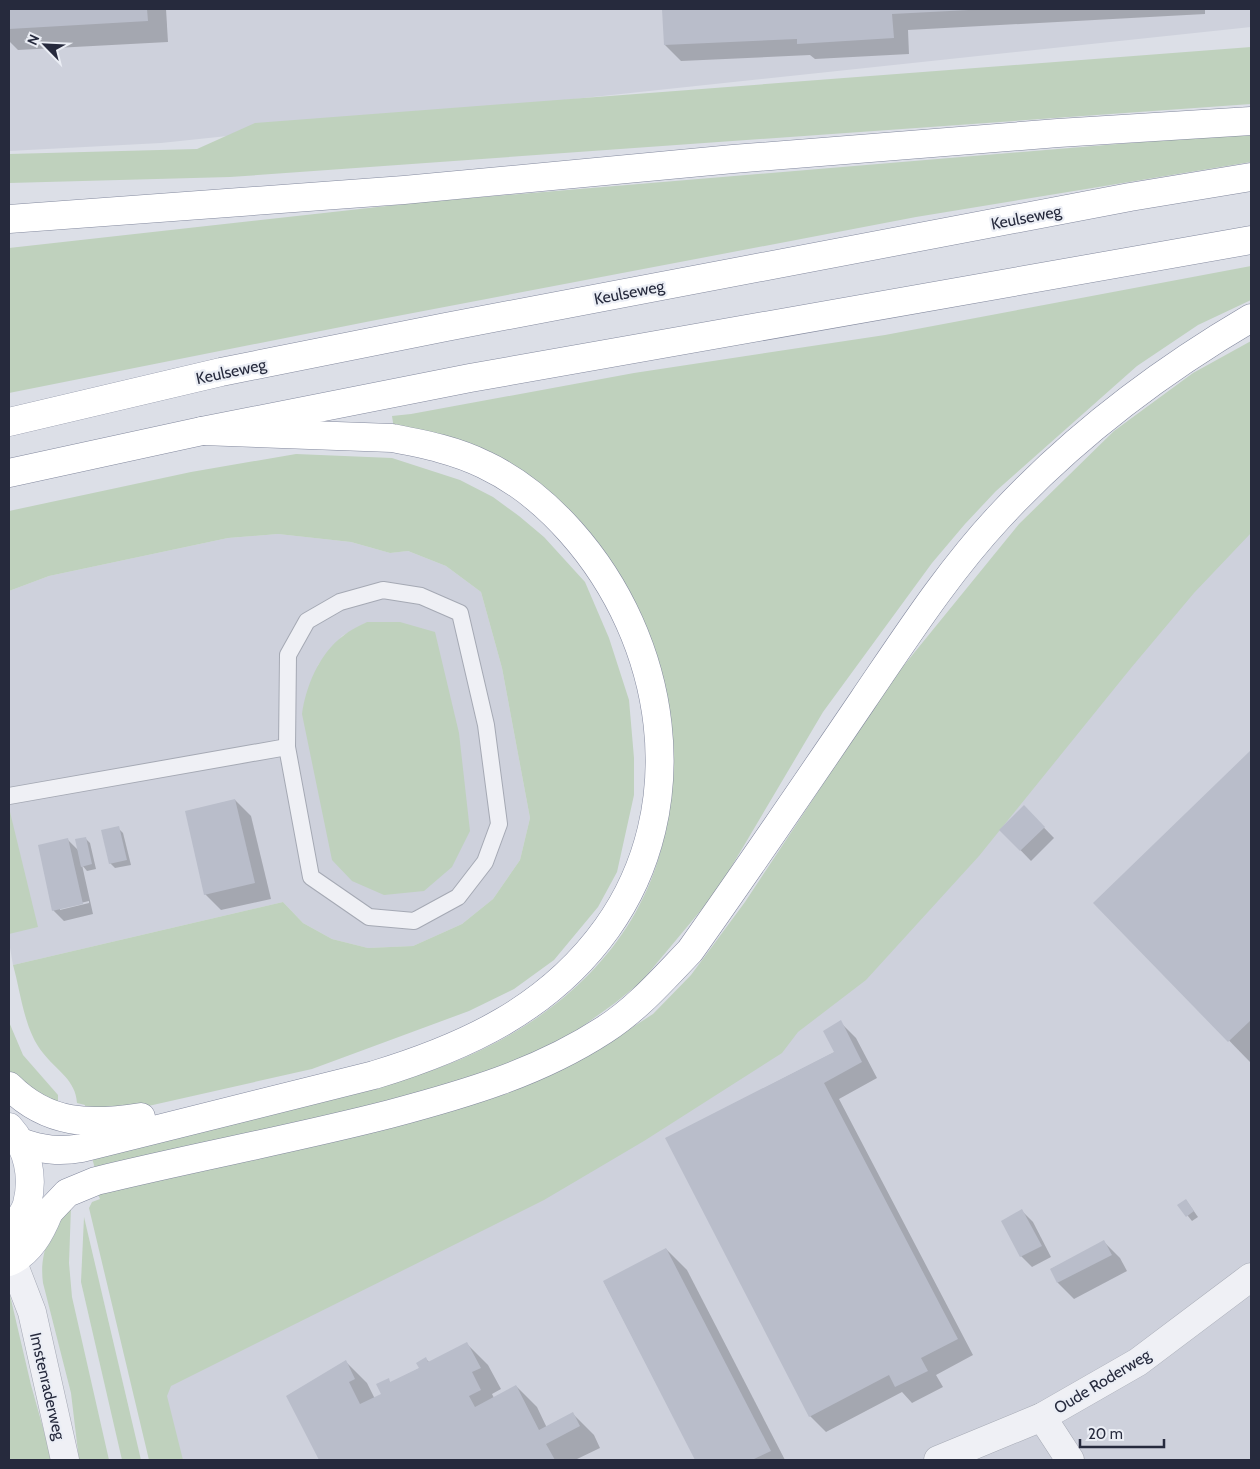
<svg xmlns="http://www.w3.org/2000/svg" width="1260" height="1469" font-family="Cabin,sans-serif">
  <rect width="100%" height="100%" fill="#dcdfe7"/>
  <g fill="#ced1dc" fill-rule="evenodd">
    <path d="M 9,9 L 1251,9 L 1251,27 L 161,143 L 9,151 Z"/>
    <path d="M 1251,440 L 1251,1460 L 153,1460 L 116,1290 L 724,1074 Z"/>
    <path d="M 278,534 L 351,542 L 390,553 L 408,551 L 446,566 L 481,592 L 502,668 L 530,818 L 520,860 L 493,899 L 462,924 L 413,946 L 368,948 L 332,939 L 303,923 L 283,902 L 13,965 L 9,942 L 9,591 L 49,576 L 228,538 ZM 367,622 L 317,666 L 342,636 Z"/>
  </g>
  <g fill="#bfd1bd">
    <path d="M 1251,47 L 1251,104 L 230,177 L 9,183 L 9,154 L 197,149 L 255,123 Z"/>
    <path d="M 1251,135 L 1251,162 L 916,217 L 371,321 L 9,393 L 9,248 L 423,202 L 1178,139 Z"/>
    <path d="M 1251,266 L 1251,300 L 1198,325 L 1137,366 L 996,491 L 965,524 L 932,563 L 823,712 L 717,891 L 641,982 L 615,1003 L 576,1031 L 531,1054 L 488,1071 L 406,1096 L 199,1148 L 96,1172 L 92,1158 C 161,1141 230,1123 299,1106 C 336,1096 375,1089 412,1077 C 551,1034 666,937 671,782 C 675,687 653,618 595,541 L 394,429 L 392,416 L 411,414 L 634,373 L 885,335 Z"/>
    <path d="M 1251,341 L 1251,533 L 1194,593 L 1131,668 L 979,856 L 866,980 L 798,1032 L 782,1053 L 644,1141 L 544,1200 L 171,1386 L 167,1396 L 183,1460 L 149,1460 L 89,1208 L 92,1202 L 100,1199 L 97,1192 L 410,1123 L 506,1094 L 591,1054 L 653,1014 L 691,975 L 745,902 L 892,680 L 1019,524 L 1114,431 L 1193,373 Z"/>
    <path d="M 296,454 L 392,458 L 460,480 L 493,497 L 519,516 L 544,537 L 585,582 L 609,638 L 629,700 L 634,758 L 634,795 L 617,872 L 598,907 L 554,960 L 514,989 L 469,1011 L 312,1069 L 135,1109 L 85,1113 L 85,1105 L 77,1103 C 76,1080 56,1070 43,1053 C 24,1030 21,993 13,965 L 283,902 L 303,923 L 332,939 L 368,948 L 413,946 L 462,924 L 493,899 L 520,860 L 530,818 L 502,668 L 481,592 L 446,566 L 408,551 L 390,553 L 351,542 L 278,534 L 228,538 L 49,576 L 9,591 L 9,511 L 191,472 Z"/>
    <path d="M 367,622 L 400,622 L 435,632 L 459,733 L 470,831 L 452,867 L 424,891 L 384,895 L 352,881 L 332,860 L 302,714 C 306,686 319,654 343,636 C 350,630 359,626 367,622 Z"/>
    <path d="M 10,812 L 38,927 L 9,934 L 9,813 Z"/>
    <path d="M 9,1022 L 23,1055 L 58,1095 L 58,1106 L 18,1081 L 9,1070 Z"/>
    <path d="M 71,1207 L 69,1263 L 72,1297 L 109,1460 L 79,1460 L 71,1393 L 43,1283 C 39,1254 50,1228 71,1207 Z"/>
    <path d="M 84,1217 L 141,1460 L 122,1460 L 81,1282 Z"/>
    <path d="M 9,1291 L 31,1385 L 52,1460 L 9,1460 Z"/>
  </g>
  <g fill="#0003" fill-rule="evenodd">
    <path d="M 9,9 L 166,9 L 168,42 L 18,50 L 9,41 Z"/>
    <path d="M 663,9 L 1205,9 L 1205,14 L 908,30 L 909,54 L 815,59 L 810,55 L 681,61 L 665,45 Z"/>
    <path d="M 1251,752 L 1251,1061 L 1250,1062 L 1095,903 Z"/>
    <path d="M 235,800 L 251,816 L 271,899 L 221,910 L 205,894 Z"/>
    <path d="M 1024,807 L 1054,838 L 1031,861 L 1001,830 Z"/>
    <path d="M 118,828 L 123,833 L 131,865 L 115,868 L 110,863 Z"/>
    <path d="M 85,838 L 90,843 L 96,869 L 87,871 L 82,865 L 93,914 L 64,921 L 53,910 L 68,840 L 79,851 ZM 89,901 L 89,903 L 60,910 L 60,908 Z"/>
    <path d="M 840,1022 L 856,1038 L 877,1078 L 839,1099 L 973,1355 L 936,1375 L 943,1387 L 912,1403 L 902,1392 L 826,1432 L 810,1416 L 667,1138 L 835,1052 Z"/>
    <path d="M 1186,1200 L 1198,1217 L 1192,1221 L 1179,1205 Z"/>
    <path d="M 1022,1211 L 1033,1222 L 1051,1257 L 1032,1267 L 1021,1256 L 1003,1221 Z"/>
    <path d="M 1104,1242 L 1120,1258 L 1127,1271 L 1074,1299 L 1058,1283 L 1051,1269 Z"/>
    <path d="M 666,1249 L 687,1270 L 785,1460 L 696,1460 L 604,1282 Z"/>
    <path d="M 467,1344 L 488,1365 L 501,1389 L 492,1394 L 494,1398 L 516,1386 L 537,1407 L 547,1428 L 573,1414 L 594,1435 L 600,1448 L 575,1460 L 321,1460 L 288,1396 L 346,1362 L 367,1383 L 375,1399 L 383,1395 L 388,1380 L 391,1383 L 420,1368 L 426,1359 L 430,1363 Z"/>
  </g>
  <g fill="#b9bdca">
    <path d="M 9,9 L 147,9 L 148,21 L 9,29 Z"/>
    <path d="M 662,9 L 969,9 L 969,10 L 892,14 L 894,38 L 797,44 L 797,39 L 664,45 Z"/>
    <path d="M 1251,750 L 1251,1020 L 1228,1042 L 1093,903 Z"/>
    <path d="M 235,799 L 255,883 L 204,895 L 185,811 Z"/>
    <path d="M 1024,805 L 1045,827 L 1020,851 L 999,830 Z"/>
    <path d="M 119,826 L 127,860 L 109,864 L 101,830 Z"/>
    <path d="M 86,837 L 92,864 L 81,867 L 75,839 Z"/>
    <path d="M 68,838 L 83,904 L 52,911 L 38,845 Z"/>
    <path d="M 841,1020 L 862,1062 L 824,1083 L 958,1339 L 921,1358 L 928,1371 L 895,1387 L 889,1375 L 809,1417 L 665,1138 L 834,1052 L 823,1031 Z"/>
    <path d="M 1186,1199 L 1194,1211 L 1186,1217 L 1177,1205 Z"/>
    <path d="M 1022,1209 L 1042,1246 L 1020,1257 L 1001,1221 Z"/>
    <path d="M 1104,1240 L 1112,1255 L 1057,1283 L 1050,1269 Z"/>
    <path d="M 666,1248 L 771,1451 L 752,1460 L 695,1460 L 603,1281 Z"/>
    <path d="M 467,1342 L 481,1368 L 472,1372 L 481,1390 L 469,1396 L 475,1407 L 516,1385 L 539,1430 L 573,1412 L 580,1426 L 546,1444 L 555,1460 L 319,1460 L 286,1396 L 346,1360 L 355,1379 L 349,1382 L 360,1404 L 381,1394 L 376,1384 L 389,1378 L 390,1382 L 419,1368 L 416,1363 L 426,1357 L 428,1362 Z"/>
  </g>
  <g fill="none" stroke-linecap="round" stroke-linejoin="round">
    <defs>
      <g id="service">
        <path d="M 383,590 L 421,596 L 460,613 L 486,725 L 499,824 L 485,862 L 458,897 L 414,921 L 369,917 L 311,877 L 287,747 L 288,655 L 307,621 L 340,602 Z"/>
        <path d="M 9,796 L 287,747"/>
      </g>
      <g id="minor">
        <path d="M 1042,1417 L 1070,1460"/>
        <path d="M 938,1460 L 1042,1417 L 1138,1362 L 1251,1277"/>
      </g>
      <path id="tertiary" d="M 12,1260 L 32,1312 L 65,1460"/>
      <g id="primary">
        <path d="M 9,1127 C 28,1148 34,1177 27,1204 C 25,1212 19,1218 16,1225 C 12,1235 12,1249 12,1260"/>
        <path d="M 9,1262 C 30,1253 41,1232 49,1212"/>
      </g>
      <g id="trunk">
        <path d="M 9,219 L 404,190 L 733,159 L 1058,133 L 1251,121"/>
        <path d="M 9,422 L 221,372 L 446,327 L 1130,197 L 1251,177"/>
        <path d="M 9,473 L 202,431 L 470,378 L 1251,240"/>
        <path d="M 9,1086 C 48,1125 90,1125 141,1117"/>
        <path d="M 20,1142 C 42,1150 59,1152 82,1148 L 374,1075 C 466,1047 549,1009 607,928 C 694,806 667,640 571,532 C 547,505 517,480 485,465 C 455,450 423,444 392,438 L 202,431"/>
        <path d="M 49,1212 L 67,1193 L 96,1181 C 194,1157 293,1139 390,1114 C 465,1094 538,1073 604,1030 C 637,1009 663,979 690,951 C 749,868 806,784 863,700 C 906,637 947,573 999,517 C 1072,438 1159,372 1251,318"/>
      </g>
    </defs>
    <use href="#service" stroke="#a5a9b4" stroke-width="18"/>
    <use href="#minor" stroke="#a5a9b4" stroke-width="29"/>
    <use href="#tertiary" stroke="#a5a9b4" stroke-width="29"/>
    <use href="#primary" stroke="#9ba1b3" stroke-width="29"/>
    <use href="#trunk" stroke="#83899e" stroke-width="29"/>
    <use href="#service" stroke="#eff0f5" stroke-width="16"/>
    <use href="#minor" stroke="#eff0f5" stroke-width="28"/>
    <use href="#tertiary" stroke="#eff0f5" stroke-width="28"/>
    <use href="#primary" stroke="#fff" stroke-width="28"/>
    <use href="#trunk" stroke="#fff" stroke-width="28"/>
  </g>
  <g text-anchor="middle" stroke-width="4.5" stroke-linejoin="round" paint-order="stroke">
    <g font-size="16" fill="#262a3d" stroke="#ebeef5">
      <text transform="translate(1026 217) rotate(-11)" y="6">Keulseweg</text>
      <text transform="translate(629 292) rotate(-11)" y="6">Keulseweg</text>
      <text transform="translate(231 371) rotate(-12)" y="6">Keulseweg</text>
      <text transform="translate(1102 1381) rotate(-31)" y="6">Oude Roderweg</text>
      <text transform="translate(48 1386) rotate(77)" y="6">Imstenraderweg</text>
    </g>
  </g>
  <rect width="1260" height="1469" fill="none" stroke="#262a3d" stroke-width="20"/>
  <g transform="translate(45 45) rotate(294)" stroke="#ebeef5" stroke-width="4" paint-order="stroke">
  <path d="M0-4L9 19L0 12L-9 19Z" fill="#262a3d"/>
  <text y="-8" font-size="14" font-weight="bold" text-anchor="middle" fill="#262a3d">N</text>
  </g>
  <path d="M1080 1439v8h84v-8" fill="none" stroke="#262a3d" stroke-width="2.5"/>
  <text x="1088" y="1439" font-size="15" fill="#262a3d" stroke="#ebeef5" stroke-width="4" paint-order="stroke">20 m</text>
</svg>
